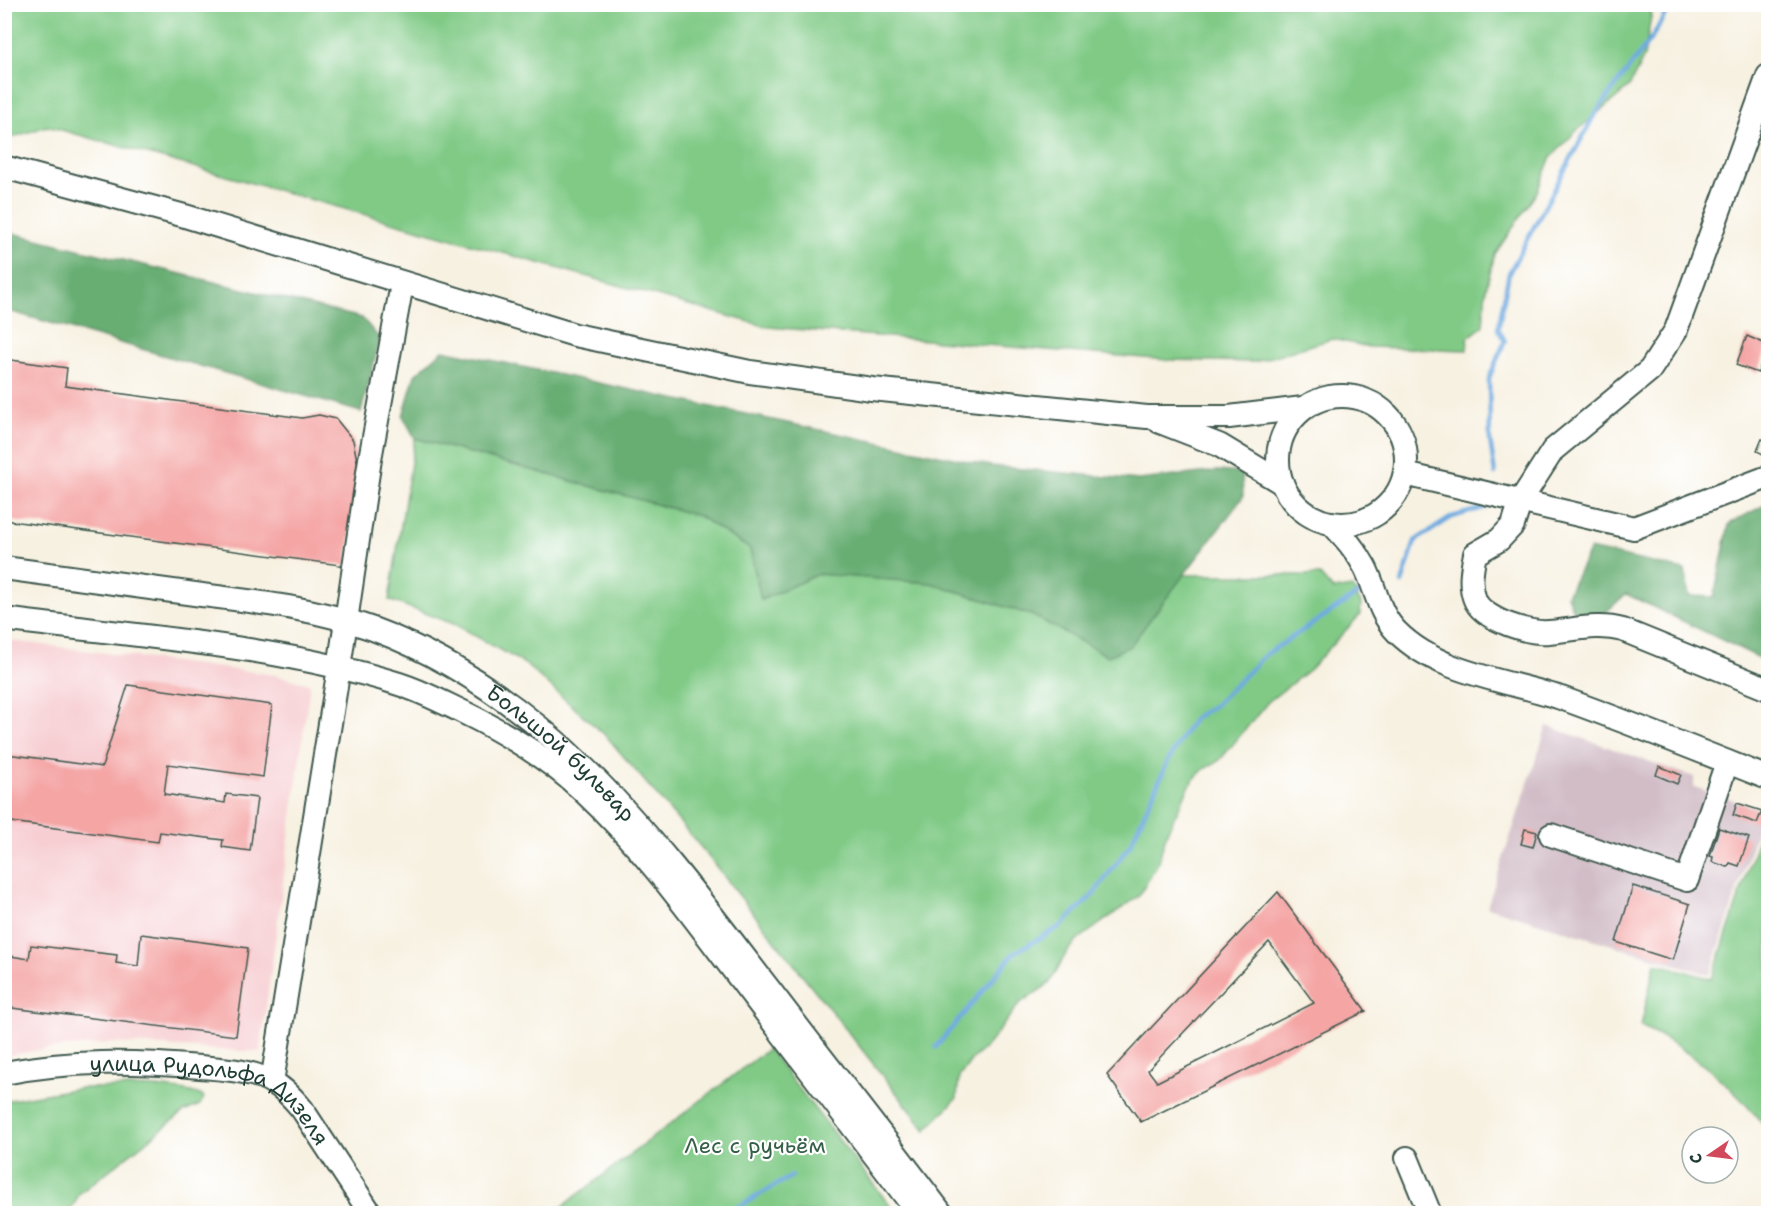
<svg xmlns="http://www.w3.org/2000/svg" width="1773" height="1218" font-family="'Shantell Sans',sans-serif">
  <rect width="100%" height="100%" fill="#fff"/>
  <filter id="ink" filterUnits="userSpaceOnUse"><feTurbulence type="fractalNoise" baseFrequency=".0167" numOctaves="2"/><feDisplacementMap in="SourceGraphic" scale="12" xChannelSelector="R" yChannelSelector="G"/><feConvolveMatrix kernelMatrix="1 2 1 2 8 2 1 2 1" color-interpolation-filters="sRGB"/></filter>
  <filter id="wash" filterUnits="userSpaceOnUse"><feTurbulence type="fractalNoise" baseFrequency=".008" numOctaves="4" result="noise"/><feDisplacementMap in="SourceGraphic" scale="24" xChannelSelector="R" yChannelSelector="G"/><feGaussianBlur stdDeviation="1.35" result="paint"/><feColorMatrix in="noise" values="0 0 0 0 0 0 0 0 0 0 0 0 0 0 0 0 0 1.4 0 .05"/><feComposite in="paint" operator="in"/></filter>
  <g filter="url(#wash)">
    <rect width="100%" height="100%" fill="#f7f1e1"/>
    <path fill="#f7cfd3" d="M 5,640 L 275,675 L 310,684 L 260,1052 L 113,1043 L 45,1049 L 5,1056 Z"/>
    <path fill="#d2bdc7" d="M 1547,726 L 1694,777 L 1694,787 L 1763,810 L 1710,975 L 1487,907 Z"/>
    <g fill="#80ca86" stroke="#50845d" stroke-width="1.5">
      <path d="M 4,5 L 5,4 L 1653,5 L 1644,57 L 1629,87 L 1574,133 L 1550,159 L 1537,192 L 1495,254 L 1486,288 L 1483,326 L 1468,338 L 1467,350 L 1369,347 L 1332,339 L 1255,362 L 1168,360 L 768,327 L 47,126 L 5,140 Z"/>
      <path d="M 415,438 L 699,516 L 750,549 L 762,600 L 818,574 L 931,583 L 1034,616 L 1108,656 L 1130,646 L 1183,575 L 1320,575 L 1333,590 L 1352,587 L 1361,603 L 1360,615 L 1310,669 L 1268,702 L 1220,760 L 1204,769 L 1192,781 L 1168,830 L 1157,865 L 1139,896 L 1079,939 L 1067,952 L 1049,984 L 1020,1003 L 987,1046 L 972,1059 L 959,1077 L 957,1098 L 926,1130 L 699,845 L 607,737 L 525,664 L 456,625 L 389,600 Z"/>
      <path d="M 1767,812 L 1768,813 L 1768,1131 C 1736,1088 1690,1049 1641,1026 L 1655,963 L 1712,979 Z"/>
      <path d="M 768,1049 L 896,1213 L 554,1213 Z"/>
      <path d="M 80,1088 C 110,1088 180,1083 204,1097 L 200,1105 L 184,1112 L 80,1193 L 69,1213 L 5,1213 L 5,1101 Z"/>
    </g>
    <g fill="#68ae73" stroke="#447654" stroke-width="1.5">
      <path d="M 4,231 L 362,318 L 380,339 L 361,412 L 5,310 Z"/>
      <path d="M 443,350 L 991,466 L 1139,480 L 1218,471 L 1242,473 L 1243,497 L 1130,646 L 1108,656 L 1034,616 L 931,583 L 818,574 L 761,600 L 750,549 L 699,516 L 415,438 L 403,416 L 415,375 Z"/>
      <path d="M 1768,503 L 1768,665 L 1768,662 L 1626,594 L 1603,615 L 1573,611 L 1567,595 L 1590,549 L 1685,570 L 1689,596 L 1714,597 L 1729,524 Z"/>
    </g>
    <g fill="none" stroke-linecap="round" stroke-linejoin="round">
      <g stroke="#6fabe0" stroke-width="4.5">
        <path d="M 1495,474 L 1490,440 L 1489,378 L 1505,341 L 1498,329 L 1509,273 L 1595,114 L 1653,36 L 1671,4"/>
        <path d="M 1402,583 L 1415,541 L 1452,517 L 1487,507"/>
        <path d="M 936,1047 L 1014,953 L 1061,926 L 1093,895 L 1130,845 L 1169,759 L 1194,718 L 1215,705 L 1265,655 L 1358,594"/>
        <path d="M 726,1214 L 792,1176"/>
      </g>
    </g>
    <g id="blocks">
      <g fill="#f4a5a4" fill-rule="evenodd">
        <path d="M 1747,336 L 1768,345 L 1758,373 L 1736,365 Z"/>
        <path d="M 4,359 L 67,368 L 65,386 L 302,418 L 319,415 L 336,419 L 353,440 L 358,466 L 347,566 L 4,520 Z"/>
        <path d="M 1762,439 L 1768,441 L 1765,455 L 1757,451 Z"/>
        <path d="M 128,685 L 272,705 L 263,777 L 168,764 L 164,794 L 225,803 L 226,794 L 257,798 L 250,851 L 222,847 L 223,840 L 160,832 L 158,842 L 4,821 L 4,749 L 7,754 L 102,767 Z"/>
        <path d="M 1659,766 L 1681,775 L 1677,784 L 1656,775 Z"/>
        <path d="M 1737,803 L 1762,811 L 1757,823 L 1733,815 Z"/>
        <path d="M 1719,828 L 1749,838 L 1739,866 L 1730,863 L 1728,867 L 1712,862 L 1713,857 L 1710,856 Z"/>
        <path d="M 1525,829 L 1537,832 L 1533,847 L 1521,844 Z"/>
        <path d="M 1633,886 L 1690,904 L 1673,960 L 1616,942 Z"/>
        <path d="M 1278,892 L 1366,1011 L 1141,1122 L 1107,1075 ZM 1269,942 L 1314,1003 L 1157,1082 L 1148,1070 Z"/>
        <path d="M 141,934 L 248,948 L 236,1036 L 4,1007 L 4,955 L 29,959 L 31,945 L 117,955 L 116,963 L 138,966 Z"/>
      </g>
    </g>
  </g>
  <g filter="url(#ink)">
    <use href="#blocks" fill-opacity="0" stroke="#3f584e" stroke-width="1.5"/>
    <g fill="none" stroke-linecap="round" stroke-linejoin="round">
      <defs>
        <g id="minor">
          <path d="M 1768,76 L 1676,330 L 1650,370 L 1553,450 L 1521,500 L 1513,525 L 1499,540 L 1475,554 C 1472,569 1469,585 1475,600 C 1483,620 1530,634 1549,632 C 1575,630 1597,623 1623,630 L 1768,689"/>
          <path d="M 4,167 L 185,216 L 575,335 L 750,372 L 872,389 L 1147,417 L 1229,417 L 1303,408"/>
          <circle cx="1342" cy="460" r="64"/>
          <path d="M 1160,422 L 1219,445 L 1282,483"/>
          <path d="M 1405,474 L 1634,528 L 1768,477"/>
          <path d="M 1331,523 C 1344,537 1356,550 1365,567 C 1376,588 1378,613 1397,632 C 1440,675 1509,680 1564,699 C 1633,724 1700,751 1768,778"/>
          <path id="s1" d="M 4,568 C 70,577 136,586 202,595 C 259,602 318,609 373,629 C 551,695 658,845 769,989 C 826,1064 885,1138 942,1214"/>
          <path d="M 4,619 C 132,636 277,645 399,684 C 421,691 442,702 463,712 C 506,733 548,758 583,791 C 647,851 697,923 750,992 C 806,1066 863,1140 919,1214"/>
          <path d="M 1551,835 L 1687,880 L 1727,762"/>
          <path id="s2" d="M 4,1073 C 72,1060 132,1061 200,1067 C 223,1069 251,1070 272,1082 C 284,1088 293,1098 302,1109 L 371,1214"/>
          <path d="M 272,1082 L 339,668 L 370,459 L 402,284"/>
          <path d="M 1407,1158 L 1430,1214"/>
        </g>
      </defs>
      <use href="#minor" stroke="#3f584e" stroke-width="26"/>
      <use href="#minor" stroke="#fff" stroke-width="22"/>
    </g>
  </g>
  <g text-anchor="middle" stroke-width="4.5" stroke-linejoin="round" paint-order="stroke">
    <g font-size="22" fill="#1f3d34" stroke="#fff">
      <text dy="8" stroke="none"><textPath href="#s1" startOffset="602">Большой бульвар</textPath></text>
      <text dy="8" stroke="none"><textPath href="#s2" startOffset="219">улица Рудольфа Дизеля</textPath></text>
    </g>
    <g font-size="22" fill="#376048" stroke="#fff">
      <text x="755" y="1153">Лес с ручьём</text>
    </g>
  </g>
  <rect width="1773" height="1218" fill="none" stroke="#fff" stroke-width="24"/>
  <g transform="translate(1710 1155) rotate(256)"><circle r="28" fill="#ffffff" stroke="#a5b1ae" stroke-width="1.5"/>
  <path d="M0-4.5L10 22L0 15L-10 22Z" fill="#d1495b"/>
  <text y="-9" font-size="16" font-weight="bold" text-anchor="middle" fill="#1f3d34">С</text>
  </g>
</svg>
